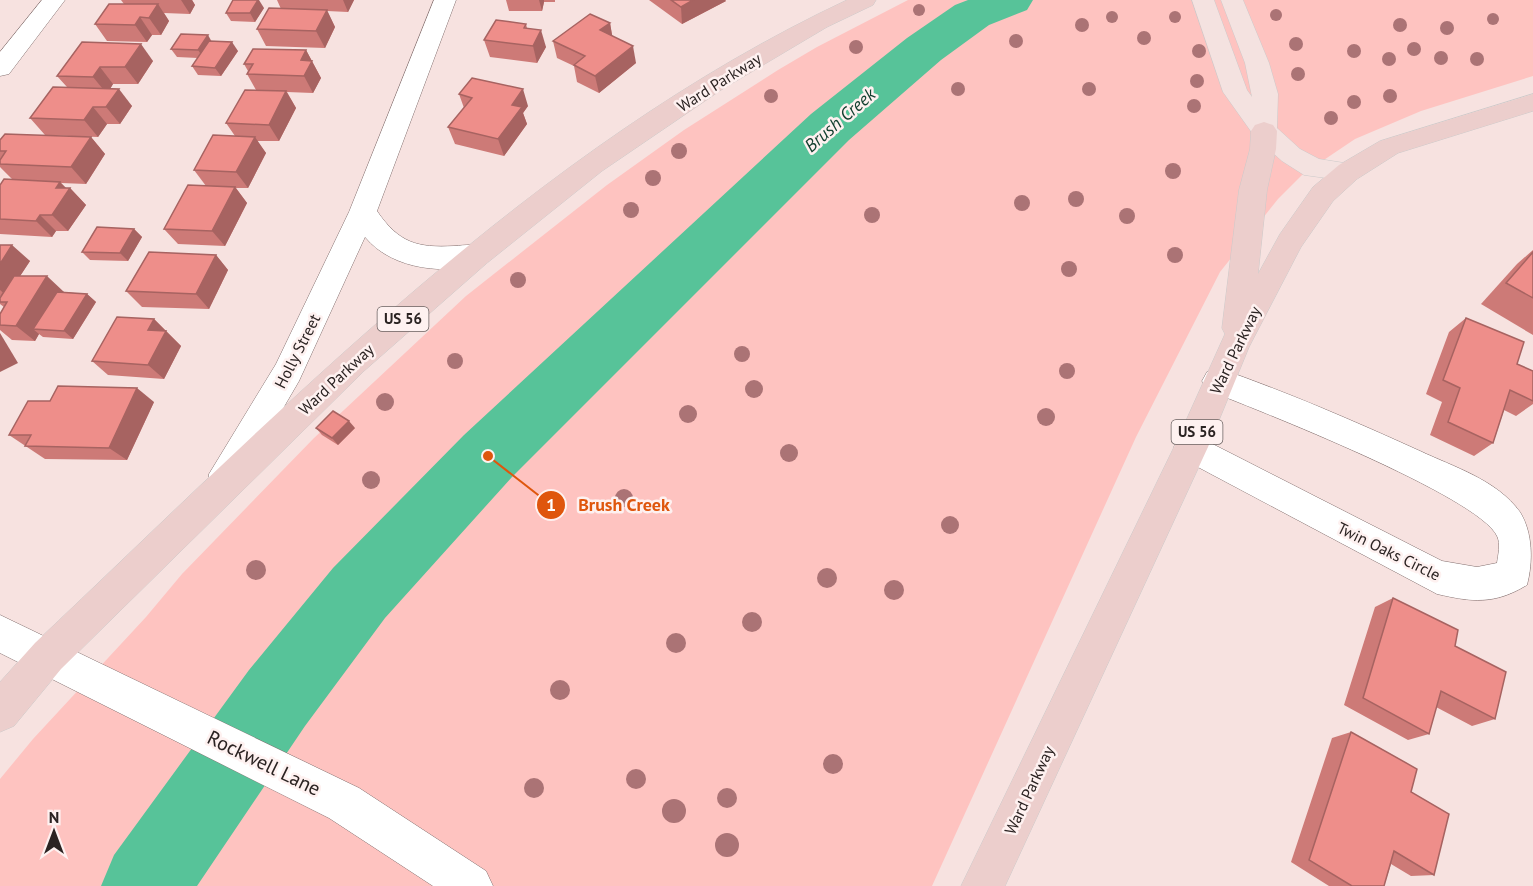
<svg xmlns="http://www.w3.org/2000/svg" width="1533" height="886" font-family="'PT Sans',sans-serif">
  <rect width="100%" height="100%" fill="#f7e2e0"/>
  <path fill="#fec3c0" d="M 908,0 L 1533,0 L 1533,76 L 1421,111 L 1355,139 L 1303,174 L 1278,199 L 1220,272 L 1136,437 L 932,886 L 0,886 L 0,779 L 33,739 L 146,617 L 182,574 L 314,438 L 466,296 L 607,185 L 684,130 L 778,70 L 817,47 Z"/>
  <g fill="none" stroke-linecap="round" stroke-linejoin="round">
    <path fill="#57c399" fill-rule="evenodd" d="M 968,0 L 1033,0 L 1027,10 L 989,25 L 941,60 L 849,140 L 512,477 L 385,618 L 305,726 L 197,886 L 101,886 L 114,855 L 249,670 L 333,568 L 464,435 L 811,114 L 907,38 L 955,5 Z"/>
    <defs>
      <g id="street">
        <path d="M 42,0 L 65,0 L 9,74 L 0,76 L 0,52 Z"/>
        <path d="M 434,0 L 456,0 L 377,211 C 399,243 417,248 454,246 C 466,245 476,244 487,247 L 491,255 L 487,263 C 448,275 393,271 365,237 L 299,381 L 243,477 L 237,495 L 225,499 L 213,495 L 208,484 L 209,474 L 276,364 L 349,212 Z"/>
        <path d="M 1218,368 C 1287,392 1354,421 1420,451 C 1454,467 1497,480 1520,512 C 1533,533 1533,562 1527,585 C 1494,605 1472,602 1437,594 L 1179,457 L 1174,447 L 1179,437 L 1191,433 L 1442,561 L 1477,567 L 1497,563 C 1498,555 1501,544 1497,536 C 1478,496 1256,409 1207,390 L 1202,381 L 1207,372 Z"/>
        <path d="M 0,615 L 359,788 L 486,871 L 493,886 L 433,886 L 329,818 L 0,653 Z"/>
      </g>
      <path id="primary" d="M 1192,0 L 1214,0 L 1247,90 L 1252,97 L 1245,63 L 1221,0 L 1243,0 L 1269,63 L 1278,94 L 1277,128 L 1300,149 L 1319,159 L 1357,165 L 1361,172 L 1357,179 L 1348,181 L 1304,175 L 1282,161 L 1255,137 L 1223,92 Z"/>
      <g id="highway">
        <path d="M 847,0 L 876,0 L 873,5 L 827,27 L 721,90 L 602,171 L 487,263 L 364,371 L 61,669 L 14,726 L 0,732 L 0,682 L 35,643 C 283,409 534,147 847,0 Z"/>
        <path d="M 1533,94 L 1533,111 L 1398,153 L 1357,179 L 1333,201 L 1301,247 L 1249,347 L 1208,447 L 1005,886 L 961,886 L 1175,445 L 1225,334 L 1222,328 L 1239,190 L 1250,149 L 1251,131 L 1255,125 L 1264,122 L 1273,125 L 1277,131 L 1276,149 L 1267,190 L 1258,274 L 1280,234 L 1313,187 L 1339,165 L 1380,141 Z"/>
      </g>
    </defs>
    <use href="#street" stroke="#83706f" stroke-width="1"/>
    <use href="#primary" stroke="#cccaca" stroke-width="1"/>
    <use href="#highway" stroke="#cccaca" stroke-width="1"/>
    <use href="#street" fill="#fff" fill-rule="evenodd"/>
    <use href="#primary" fill="#f4e2e0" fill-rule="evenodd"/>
    <use href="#highway" fill="#eccecc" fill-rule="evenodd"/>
  </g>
  <g fill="#ab7375">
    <circle cx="919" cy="10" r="6"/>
    <circle cx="1276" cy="15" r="6"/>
    <circle cx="1112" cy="17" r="6"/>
    <circle cx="1175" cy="17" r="6"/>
    <circle cx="1493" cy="19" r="6"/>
    <circle cx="1082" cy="25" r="7"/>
    <circle cx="1400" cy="25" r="7"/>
    <circle cx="1447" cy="28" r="7"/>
    <circle cx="1144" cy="38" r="7"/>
    <circle cx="1016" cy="41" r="7"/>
    <circle cx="1296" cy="44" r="7"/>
    <circle cx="856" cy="47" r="7"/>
    <circle cx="1414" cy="49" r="7"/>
    <circle cx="1199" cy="51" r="7"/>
    <circle cx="1354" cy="51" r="7"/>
    <circle cx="1441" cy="58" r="7"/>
    <circle cx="1389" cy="59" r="7"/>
    <circle cx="1477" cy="59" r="7"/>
    <circle cx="1298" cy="74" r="7"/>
    <circle cx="1197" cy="81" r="7"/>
    <circle cx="958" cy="89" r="7"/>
    <circle cx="1089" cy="89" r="7"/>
    <circle cx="771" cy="96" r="7"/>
    <circle cx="1390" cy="96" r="7"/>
    <circle cx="1354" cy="102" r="7"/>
    <circle cx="1194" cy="106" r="7"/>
    <circle cx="1331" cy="118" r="7"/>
    <circle cx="679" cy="151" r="8"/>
    <circle cx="1173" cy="171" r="8"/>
    <circle cx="653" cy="178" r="8"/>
    <circle cx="1076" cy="199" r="8"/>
    <circle cx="1022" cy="203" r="8"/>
    <circle cx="631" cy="210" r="8"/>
    <circle cx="872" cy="215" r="8"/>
    <circle cx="1127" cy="216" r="8"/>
    <circle cx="1175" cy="255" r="8"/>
    <circle cx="1069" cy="269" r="8"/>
    <circle cx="518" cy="280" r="8"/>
    <circle cx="742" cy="354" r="8"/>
    <circle cx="455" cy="361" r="8"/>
    <circle cx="1067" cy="371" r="8"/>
    <circle cx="754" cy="389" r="9"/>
    <circle cx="385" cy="402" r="9"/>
    <circle cx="688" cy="414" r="9"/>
    <circle cx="1046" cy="417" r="9"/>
    <circle cx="789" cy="453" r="9"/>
    <circle cx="371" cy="480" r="9"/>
    <circle cx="624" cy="498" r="9"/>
    <circle cx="950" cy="525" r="9"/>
    <circle cx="256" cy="570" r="10"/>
    <circle cx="827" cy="578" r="10"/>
    <circle cx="894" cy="590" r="10"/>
    <circle cx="752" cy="622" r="10"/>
    <circle cx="676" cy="643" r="10"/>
    <circle cx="560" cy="690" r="10"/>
    <circle cx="833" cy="764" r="10"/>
    <circle cx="636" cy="779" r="10"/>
    <circle cx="534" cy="788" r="10"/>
    <circle cx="727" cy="798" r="10"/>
    <circle cx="674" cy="811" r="12"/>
    <circle cx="727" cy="845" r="12"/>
  </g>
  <g fill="#cd7a77">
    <path d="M 121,0 L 192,0 L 195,5 L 190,14 L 164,13 L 169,21 L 161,35 L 152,35 L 147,42 L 107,41 L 95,24 L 124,4 Z"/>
    <path d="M 277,0 L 354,0 L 348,12 L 327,11 L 335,27 L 325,48 L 266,46 L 257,29 L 281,9 Z"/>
    <path d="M 506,0 L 555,0 L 555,2 L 544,2 L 542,11 L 509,11 Z"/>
    <path d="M 649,0 L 725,0 L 726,1 L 682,24 Z"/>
    <path d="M 264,8 L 255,22 L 231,21 L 226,13 Z"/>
    <path d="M 610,23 L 612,36 L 636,63 L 599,93 L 577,82 L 574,66 L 557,58 L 553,41 Z"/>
    <path d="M 526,24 L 527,28 L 546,47 L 537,63 L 490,57 L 484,40 Z"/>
    <path d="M 211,41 L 238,51 L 221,76 L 198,75 L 192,66 L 198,58 L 177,57 L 171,49 Z"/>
    <path d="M 82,42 L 153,61 L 138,84 L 113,84 L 110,89 L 132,106 L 120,124 L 107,124 L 98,137 L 45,135 L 30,118 L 67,87 L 57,76 Z"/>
    <path d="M 306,50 L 321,78 L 313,93 L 287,92 L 296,108 L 279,141 L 257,141 L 266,153 L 248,188 L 236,188 L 247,203 L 225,246 L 178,244 L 164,229 L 206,186 L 194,170 L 235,136 L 226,123 L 256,90 L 247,74 L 248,71 L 244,64 Z"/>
    <path d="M 459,94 L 528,106 L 523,113 L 527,124 L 504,156 L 455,144 L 448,127 L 464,108 Z"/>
    <path d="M 91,137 L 105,154 L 86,184 L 61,183 L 66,188 L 70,188 L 86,205 L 68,231 L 56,231 L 52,237 L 0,234 L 0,185 L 13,180 L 0,167 L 0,140 Z"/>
    <path d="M 134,229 L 142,237 L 128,261 L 90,260 L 82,252 Z"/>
    <path d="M 0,245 L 30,261 L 20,276 L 64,292 L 63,292 L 87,294 L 96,302 L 73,339 L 43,337 L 39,334 L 35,341 L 12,340 L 0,330 L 0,314 L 4,307 L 0,304 L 0,298 L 1,296 L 0,296 Z"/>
    <path d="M 1533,250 L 1533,335 L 1481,304 L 1517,264 Z"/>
    <path d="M 216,255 L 228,270 L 209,309 L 142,307 L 126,291 Z"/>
    <path d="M 1466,318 L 1517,364 L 1533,371 L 1533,404 L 1516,416 L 1504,410 L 1493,443 L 1474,456 L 1430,435 L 1442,402 L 1426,394 L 1449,332 Z"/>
    <path d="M 154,319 L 181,346 L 164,379 L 108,375 L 92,361 Z"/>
    <path d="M 154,402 L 127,460 L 45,459 L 9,435 Z"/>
    <path d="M 316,428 L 355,428 L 338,445 L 322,435 Z"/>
    <path d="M 1393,598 L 1455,646 L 1495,719 L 1472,726 L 1436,707 L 1429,734 L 1408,740 L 1344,705 L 1375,607 Z"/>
    <path d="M 1351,732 L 1411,792 L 1434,875 L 1411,876 L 1391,864 L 1384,886 L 1329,886 L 1291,862 L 1332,738 Z"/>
  </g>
  <g fill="#a76361">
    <path d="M 181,0 L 192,0 L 195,5 L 190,14 Z"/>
    <path d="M 258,0 L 259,0 L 264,8 L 255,22 L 250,13 Z"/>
    <path d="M 343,0 L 354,0 L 348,12 Z"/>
    <path d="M 539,0 L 544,0 L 544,2 L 542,11 Z"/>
    <path d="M 693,0 L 725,0 L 726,1 L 682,24 L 681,7 Z"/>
    <path d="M 158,4 L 169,21 L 161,35 L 149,18 Z"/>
    <path d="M 327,10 L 335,27 L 325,48 L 316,31 Z"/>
    <path d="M 140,17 L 152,35 L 147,42 L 135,25 Z"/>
    <path d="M 610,23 L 613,40 L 600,30 Z"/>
    <path d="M 541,30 L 546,47 L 537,63 L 533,46 Z"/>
    <path d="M 208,35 L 213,44 L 204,59 L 198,50 Z"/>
    <path d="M 232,42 L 238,51 L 221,76 L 215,68 Z"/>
    <path d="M 141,44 L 153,61 L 138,84 L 125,67 Z"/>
    <path d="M 633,46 L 636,63 L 599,93 L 595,76 Z"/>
    <path d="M 306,50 L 321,78 L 313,93 L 304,76 L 301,60 Z"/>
    <path d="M 100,67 L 113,84 L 107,94 L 93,77 Z"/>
    <path d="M 119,89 L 132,106 L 120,124 L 106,107 Z"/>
    <path d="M 523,89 L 528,106 L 523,113 L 527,124 L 504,156 L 498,139 L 512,105 Z"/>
    <path d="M 286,91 L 296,108 L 279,141 L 269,125 Z"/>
    <path d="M 93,107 L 107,124 L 98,137 L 84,120 Z"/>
    <path d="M 91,137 L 105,154 L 86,184 L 71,167 Z"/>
    <path d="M 255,137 L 266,153 L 248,188 L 236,172 Z"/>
    <path d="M 60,182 L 69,191 L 70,188 L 86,205 L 68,231 L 52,215 L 56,188 Z"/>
    <path d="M 235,187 L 247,203 L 225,246 L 212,231 Z"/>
    <path d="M 40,215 L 56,231 L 52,237 L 36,221 Z"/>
    <path d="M 134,229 L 142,237 L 128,261 L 120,253 Z"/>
    <path d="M 12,245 L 30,261 L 7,296 L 0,290 L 0,264 Z"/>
    <path d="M 216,255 L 228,270 L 209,309 L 196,294 Z"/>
    <path d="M 47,276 L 64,292 L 41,330 L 33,329 L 39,334 L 35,341 L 16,326 Z"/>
    <path d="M 87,294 L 96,302 L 73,339 L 64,331 Z"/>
    <path d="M 154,319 L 181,346 L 164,379 L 148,365 L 148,330 Z"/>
    <path d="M 0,333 L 18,363 L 0,372 Z"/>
    <path d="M 137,388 L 154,402 L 127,460 L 109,448 Z"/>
    <path d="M 349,421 L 355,428 L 338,445 L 332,438 Z"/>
  </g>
  <g fill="#ee8e8a" stroke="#a76361" stroke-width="1.5">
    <path d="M 233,0 L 258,0 L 250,13 L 226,13 Z"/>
    <path d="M 671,0 L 693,0 L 681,7 Z"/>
    <path d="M 109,4 L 158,4 L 149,18 L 140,17 L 135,25 L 95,24 Z"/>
    <path d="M 269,8 L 327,10 L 316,31 L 257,29 Z"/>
    <path d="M 590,14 L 610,23 L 600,30 L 633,46 L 595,76 L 574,65 L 585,56 L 553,41 Z"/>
    <path d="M 496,20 L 526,24 L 524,28 L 541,30 L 533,46 L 484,40 Z"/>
    <path d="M 181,34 L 208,35 L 198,50 L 171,49 Z"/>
    <path d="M 209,41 L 232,42 L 215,68 L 192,66 Z"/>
    <path d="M 82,42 L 141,44 L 125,67 L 100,67 L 93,77 L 57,76 Z"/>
    <path d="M 253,49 L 306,50 L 301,60 L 312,61 L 304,76 L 247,74 L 253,64 L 244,64 Z"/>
    <path d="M 472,78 L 523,89 L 512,105 L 522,107 L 498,139 L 448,127 L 472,98 L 459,94 Z"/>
    <path d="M 53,87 L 119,89 L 106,107 L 93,107 L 84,120 L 30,118 Z"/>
    <path d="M 245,90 L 286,91 L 269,125 L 226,123 Z"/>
    <path d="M 5,134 L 91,137 L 71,167 L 0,164 L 0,160 L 6,151 L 0,151 L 0,140 Z"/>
    <path d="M 213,135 L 255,137 L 236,172 L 194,170 Z"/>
    <path d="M 4,179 L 60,182 L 56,188 L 70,188 L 52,215 L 40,215 L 36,221 L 0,219 L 0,185 Z"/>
    <path d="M 188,185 L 235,187 L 212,231 L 164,229 Z"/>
    <path d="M 97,227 L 134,229 L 120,253 L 82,252 Z"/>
    <path d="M 0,245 L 12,245 L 0,264 Z"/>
    <path d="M 149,252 L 216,255 L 196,294 L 126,291 Z"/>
    <path d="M 1533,252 L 1533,298 L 1506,283 Z"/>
    <path d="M 14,276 L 47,276 L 16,326 L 0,325 L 0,314 L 7,302 L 0,302 L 0,298 Z"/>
    <path d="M 57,292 L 87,294 L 64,331 L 33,329 Z"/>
    <path d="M 117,317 L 154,319 L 148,330 L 166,331 L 148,365 L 92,361 Z"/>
    <path d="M 1466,318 L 1524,342 L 1517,364 L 1533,371 L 1533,401 L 1510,390 L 1493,443 L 1448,422 L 1460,388 L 1443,380 Z"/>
    <path d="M 58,386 L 137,388 L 109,448 L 25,446 L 31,435 L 9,435 L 28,401 L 50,401 Z"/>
    <path d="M 333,411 L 349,421 L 332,438 L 316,428 Z"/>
    <path d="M 1393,598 L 1458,630 L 1455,646 L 1506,672 L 1495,719 L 1441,691 L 1429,734 L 1363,698 Z"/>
    <path d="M 1351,732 L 1417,769 L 1411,792 L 1449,814 L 1434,875 L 1394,851 L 1384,886 L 1352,886 L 1309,860 Z"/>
  </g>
  <g text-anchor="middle" stroke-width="5" stroke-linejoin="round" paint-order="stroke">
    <g fill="#fef1f0" stroke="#6a6160" stroke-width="1.5">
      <rect x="377.5" y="307" width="51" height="24" rx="4.5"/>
      <rect x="1171.5" y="420" width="51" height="24" rx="4.5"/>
    </g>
    <g font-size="15" font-weight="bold" fill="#2b2322">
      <text x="403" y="324">US 56</text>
      <text x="1197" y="437">US 56</text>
    </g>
    <g font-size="16" fill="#2b2322" stroke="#fef1f0">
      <text transform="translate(719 82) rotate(-32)" y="6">Ward Parkway</text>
      <text transform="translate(1235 350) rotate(-64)" y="6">Ward Parkway</text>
      <text transform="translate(297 351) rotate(-63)" y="6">Holly Street</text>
      <text transform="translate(336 379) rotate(-43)" y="6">Ward Parkway</text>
      <text transform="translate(1389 551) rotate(26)" y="6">Twin Oaks Circle</text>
      <text transform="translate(1029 790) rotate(-65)" y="6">Ward Parkway</text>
    </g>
    <g font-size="18" font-style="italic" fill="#134130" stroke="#fef1f0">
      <text transform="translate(840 120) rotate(-41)" y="6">Brush Creek</text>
    </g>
    <g font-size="20" fill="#2b2322" stroke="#fef1f0">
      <text transform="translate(264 763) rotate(26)" y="7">Rockwell Lane</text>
    </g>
  </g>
  <path fill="none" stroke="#df560d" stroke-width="2" d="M488 456L551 505"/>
  <g fill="#df560d" stroke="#fef1f0" stroke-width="2">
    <circle cx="488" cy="456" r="6"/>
    <circle cx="551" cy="505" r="15"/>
  </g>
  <g font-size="18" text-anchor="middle" font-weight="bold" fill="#fff">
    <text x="551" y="511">1</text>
  </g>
  <g font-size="18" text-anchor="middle" font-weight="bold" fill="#df560d" stroke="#fef1f0" stroke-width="5" stroke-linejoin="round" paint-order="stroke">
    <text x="624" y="511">Brush Creek</text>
  </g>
  <g transform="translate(54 832)" stroke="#fef1f0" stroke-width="4.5" paint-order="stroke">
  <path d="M0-4.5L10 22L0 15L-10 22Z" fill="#2b2322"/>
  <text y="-9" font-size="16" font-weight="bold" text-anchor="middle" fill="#2b2322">N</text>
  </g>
</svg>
